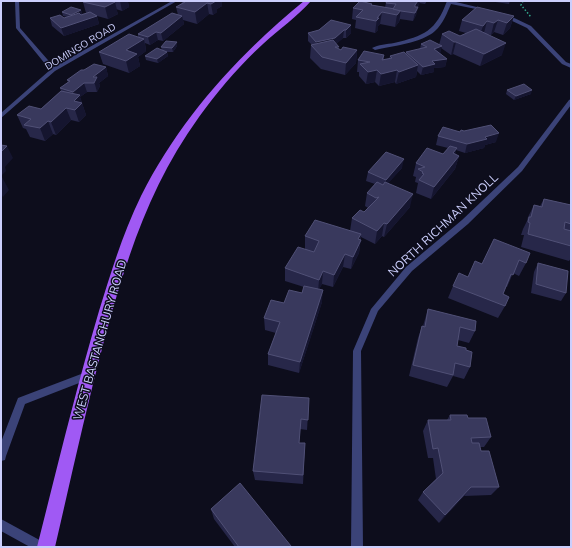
<svg xmlns="http://www.w3.org/2000/svg" width="572" height="548" font-family="Mulish,sans-serif">
  <rect width="100%" height="100%" fill="#0d0d1c"/>
  <g fill="none" stroke-linecap="round" stroke-linejoin="round">
    <path stroke="#34a68c" stroke-width="1.5" stroke-dasharray="1.5 2" stroke-linecap="butt" d="M 523,1 L 521,5 L 531,17"/>
    <g fill="#3b4378" fill-rule="evenodd">
      <path d="M 89,371 L 92,372 L 94,375 L 92,378 L 25,404 L 6,456 L 5,460 L 1,461 L 1,442 L 18,398 Z"/>
      <path d="M 1,519 L 45,543 L 47,547 L 30,547 L 1,531 Z"/>
    </g>
    <g fill="#3b4378" fill-rule="evenodd">
      <path d="M 15,1 L 19,1 L 20,28 L 54,67 L 172,1 L 177,1 L 55,71 L 1,118 L 1,113 L 50,70 L 16,28 Z"/>
      <path d="M 447,1 L 452,1 L 493,11 L 491,12 L 451,4 C 447,13 443,24 435,31 C 422,43 392,46 375,50 L 372,48 C 378,45 387,44 394,43 C 424,36 436,31 447,1 Z"/>
      <path d="M 502,14 L 506,14 L 531,26 L 566,62 L 571,64 L 571,68 L 562,64 L 527,28 L 502,16 Z"/>
      <path d="M 571,99 L 571,105 L 522,171 L 468,224 L 412,271 L 378,311 L 361,351 L 363,547 L 351,547 L 353,351 L 371,309 L 406,267 L 462,220 L 518,167 L 569,100 Z"/>
    </g>
    <path fill="#a059f4" fill-rule="evenodd" d="M 304,1 L 311,1 C 298,16 278,30 263,44 C 239,66 218,91 199,117 C 149,186 126,260 104,341 C 86,409 71,478 55,547 L 37,547 C 57,468 76,389 99,311 C 111,272 123,233 141,196 C 180,119 237,56 304,1 Z"/>
  </g>
  <g fill="#272749">
    <path d="M 84,1 L 129,1 L 128,2 L 129,7 L 122,11 L 116,9 L 118,14 L 108,19 L 97,16 L 99,24 L 64,36 L 52,26 L 50,18 L 64,18 L 67,17 L 63,16 L 62,12 L 81,10 L 82,14 L 81,14 L 86,13 L 83,2 Z"/>
    <path d="M 182,1 L 222,1 L 222,6 L 217,9 L 217,12 L 213,15 L 209,14 L 197,24 L 183,20 L 184,24 L 163,41 L 158,40 L 150,45 L 145,43 L 146,51 L 138,57 L 140,66 L 129,73 L 103,64 L 99,52 L 138,37 L 138,34 L 178,15 L 176,7 L 182,3 Z"/>
    <path d="M 387,1 L 427,1 L 425,4 L 419,3 L 416,15 L 413,21 L 400,19 L 399,22 L 395,27 L 380,24 L 378,26 L 378,30 L 375,33 L 355,28 L 356,20 L 352,19 L 353,8 L 372,4 L 372,5 L 385,7 L 386,3 Z"/>
    <path d="M 489,1 L 510,1 L 509,4 Z"/>
    <path d="M 514,16 L 510,28 L 503,35 L 494,32 L 491,35 L 486,34 L 502,55 L 480,66 L 453,54 L 451,55 L 441,48 L 440,53 L 447,59 L 445,67 L 434,68 L 434,72 L 421,75 L 417,71 L 416,77 L 396,84 L 395,82 L 379,86 L 375,82 L 366,84 L 359,76 L 359,72 L 357,72 L 358,60 L 384,55 L 384,60 L 389,59 L 390,56 L 406,54 L 406,52 L 420,49 L 421,44 L 439,45 L 442,34 L 460,36 L 466,33 L 459,31 L 462,20 Z"/>
    <path d="M 331,20 L 351,33 L 346,38 L 343,38 L 336,44 L 339,49 L 341,50 L 357,50 L 356,63 L 345,75 L 321,69 L 310,58 L 311,45 L 312,45 L 308,41 L 308,33 L 319,30 Z"/>
    <path d="M 177,46 L 173,52 L 167,52 L 168,56 L 158,63 L 146,60 L 145,56 L 162,50 L 161,47 Z"/>
    <path d="M 106,67 L 108,76 L 99,83 L 100,86 L 97,92 L 87,92 L 80,97 L 86,115 L 79,122 L 71,120 L 56,135 L 53,134 L 45,141 L 30,137 L 26,129 L 23,128 L 17,115 L 41,109 L 61,91 L 60,88 L 68,82 L 67,80 L 84,70 Z"/>
    <path d="M 507,90 L 531,94 L 514,100 L 506,94 Z"/>
    <path d="M 438,136 L 496,142 L 485,145 L 484,148 L 465,153 L 456,150 L 455,154 L 459,156 L 455,169 L 431,199 L 416,193 L 418,183 L 415,182 L 416,177 L 413,176 L 416,163 L 443,154 L 448,148 L 436,145 Z"/>
    <path d="M 402,168 L 388,183 L 410,207 L 384,237 L 382,236 L 375,244 L 361,237 L 359,253 L 351,269 L 343,267 L 333,287 L 322,284 L 319,289 L 322,302 L 299,373 L 268,365 L 268,354 L 276,333 L 265,330 L 264,318 L 284,303 L 302,293 L 304,287 L 285,281 L 285,268 L 305,249 L 305,236 L 350,231 L 352,218 L 364,212 L 368,208 L 365,206 L 367,193 L 375,184 L 366,181 L 368,172 Z"/>
    <path d="M 544,199 L 571,205 L 571,258 L 569,261 L 521,247 L 524,235 L 521,235 L 523,229 L 527,221 L 528,217 L 534,205 L 540,206 Z"/>
    <path d="M 494,239 L 526,263 L 519,276 L 513,273 L 507,287 L 506,287 L 503,294 L 505,306 L 498,318 L 448,298 L 453,286 L 468,277 L 482,264 Z"/>
    <path d="M 538,263 L 566,293 L 561,301 L 531,293 L 534,272 Z"/>
    <path d="M 428,309 L 475,331 L 469,343 L 458,340 L 457,346 L 466,350 L 470,367 L 464,379 L 453,376 L 447,387 L 409,376 L 418,338 L 422,326 L 423,326 Z"/>
    <path d="M 309,398 L 307,430 L 300,429 L 299,443 L 305,443 L 303,484 L 255,480 L 253,471 Z"/>
    <path d="M 450,415 L 468,418 L 491,437 L 484,447 L 480,447 L 481,451 L 499,487 L 491,495 L 464,496 L 439,523 L 418,500 L 423,492 L 436,479 L 433,458 L 428,458 L 423,431 L 428,420 L 447,420 Z"/>
    <path d="M 211,509 L 291,547 L 235,547 L 214,519 Z"/>
  </g>
  <g fill="#15152f">
    <path d="M 108,1 L 114,1 L 114,3 L 115,2 L 118,14 L 108,19 L 105,7 Z"/>
    <path d="M 120,1 L 129,1 L 128,2 L 129,7 L 122,11 Z"/>
    <path d="M 212,1 L 222,1 L 222,6 L 217,9 L 217,12 L 213,15 L 211,4 Z"/>
    <path d="M 418,1 L 420,1 L 419,6 L 413,13 L 415,5 Z"/>
    <path d="M 207,3 L 209,14 L 197,24 L 195,12 Z"/>
    <path d="M 418,7 L 416,15 L 413,21 L 415,13 Z"/>
    <path d="M 81,10 L 82,14 L 73,19 L 71,15 Z"/>
    <path d="M 401,10 L 399,22 L 395,27 L 397,15 Z"/>
    <path d="M 382,12 L 380,24 L 378,26 L 378,30 L 375,33 L 377,18 Z"/>
    <path d="M 97,16 L 99,24 L 64,36 L 61,28 Z"/>
    <path d="M 182,16 L 184,24 L 163,41 L 161,33 Z"/>
    <path d="M 514,16 L 510,28 L 503,35 L 507,23 Z"/>
    <path d="M 498,20 L 494,32 L 491,35 L 494,23 Z"/>
    <path d="M 487,21 L 484,33 L 479,38 L 483,26 Z"/>
    <path d="M 351,25 L 351,33 L 346,38 L 346,30 Z"/>
    <path d="M 344,30 L 343,38 L 334,46 L 316,50 L 316,42 Z"/>
    <path d="M 156,32 L 158,40 L 150,45 L 148,37 Z"/>
    <path d="M 144,39 L 146,51 L 138,57 L 140,66 L 129,73 L 126,61 L 126,50 Z"/>
    <path d="M 177,42 L 177,46 L 173,52 L 172,48 Z"/>
    <path d="M 454,42 L 456,42 L 453,54 L 451,55 Z"/>
    <path d="M 506,43 L 502,55 L 480,66 L 484,54 Z"/>
    <path d="M 442,46 L 440,54 L 434,49 Z"/>
    <path d="M 357,50 L 356,63 L 345,75 L 346,63 Z"/>
    <path d="M 167,52 L 168,56 L 158,63 L 157,59 Z"/>
    <path d="M 447,59 L 445,67 L 434,68 L 434,72 L 421,75 L 423,67 L 432,61 Z"/>
    <path d="M 418,65 L 416,77 L 396,84 L 399,72 Z"/>
    <path d="M 106,67 L 108,76 L 99,83 L 100,86 L 97,92 L 93,77 Z"/>
    <path d="M 377,70 L 375,82 L 366,84 L 368,72 Z"/>
    <path d="M 397,70 L 395,82 L 379,86 L 381,74 Z"/>
    <path d="M 84,83 L 87,92 L 80,97 L 86,115 L 79,122 L 75,110 L 74,101 L 75,99 L 73,92 Z"/>
    <path d="M 532,90 L 531,94 L 514,100 L 516,96 Z"/>
    <path d="M 66,108 L 71,120 L 56,135 L 51,122 Z"/>
    <path d="M 48,121 L 53,134 L 45,141 L 40,128 Z"/>
    <path d="M 499,133 L 496,142 L 485,145 L 484,148 L 465,153 L 467,144 Z"/>
    <path d="M 7,146 L 13,158 L 5,167 L 6,171 L 1,176 L 1,152 Z"/>
    <path d="M 457,148 L 453,161 L 453,153 Z"/>
    <path d="M 459,156 L 455,169 L 431,199 L 434,187 Z"/>
    <path d="M 404,159 L 402,168 L 384,188 L 386,180 Z"/>
    <path d="M 2,177 L 9,190 L 3,197 L 1,194 L 1,179 Z"/>
    <path d="M 413,194 L 410,207 L 384,237 L 387,224 Z"/>
    <path d="M 384,223 L 382,236 L 375,244 L 377,231 Z"/>
    <path d="M 361,234 L 359,253 L 351,269 L 353,257 L 358,239 Z"/>
    <path d="M 345,254 L 343,267 L 333,287 L 334,275 Z"/>
    <path d="M 323,271 L 322,284 L 318,292 L 319,280 Z"/>
    <path d="M 323,290 L 322,302 L 299,373 L 300,362 Z"/>
    <path d="M 471,487 L 464,496 L 439,523 L 445,515 Z"/>
  </g>
  <g fill="#39395d" stroke="#505076">
    <path d="M 84,1 L 110,1 L 115,2 L 105,7 L 83,2 Z"/>
    <path d="M 183,1 L 216,1 L 211,4 L 207,3 L 195,12 L 176,7 L 185,2 Z"/>
    <path d="M 360,1 L 372,4 L 371,5 L 401,10 L 397,15 L 382,12 L 377,18 L 379,18 L 376,21 L 356,17 L 363,10 L 353,8 Z"/>
    <path d="M 387,1 L 418,1 L 415,5 L 415,7 L 418,7 L 415,13 L 401,11 L 393,9 L 396,4 L 386,3 Z"/>
    <path d="M 71,7 L 81,10 L 71,15 L 62,12 Z"/>
    <path d="M 477,7 L 514,16 L 507,23 L 498,20 L 494,23 L 487,21 L 483,26 L 462,20 Z"/>
    <path d="M 90,12 L 97,16 L 61,28 L 50,18 L 60,15 L 64,18 L 79,13 L 81,15 Z"/>
    <path d="M 172,13 L 182,16 L 161,33 L 156,32 L 148,37 L 138,34 Z"/>
    <path d="M 331,20 L 351,25 L 346,30 L 344,30 L 335,38 L 316,42 L 308,33 L 319,30 Z"/>
    <path d="M 476,29 L 506,43 L 484,54 L 456,42 L 454,42 L 442,34 L 449,31 L 460,36 Z"/>
    <path d="M 129,34 L 144,39 L 126,50 L 137,54 L 126,61 L 99,52 Z"/>
    <path d="M 333,40 L 339,47 L 335,47 L 341,50 L 343,47 L 357,50 L 346,63 L 322,57 L 311,45 Z"/>
    <path d="M 430,40 L 442,46 L 434,49 L 447,59 L 432,61 L 435,64 L 423,67 L 406,52 L 427,47 L 421,44 Z"/>
    <path d="M 166,41 L 177,42 L 172,48 L 161,47 Z"/>
    <path d="M 157,48 L 167,52 L 157,59 L 145,56 Z"/>
    <path d="M 364,51 L 384,55 L 382,60 L 392,58 L 390,56 L 404,52 L 418,65 L 399,72 L 397,70 L 381,74 L 377,70 L 368,72 L 360,64 L 370,62 L 358,60 Z"/>
    <path d="M 94,64 L 106,67 L 93,77 L 97,77 L 94,83 L 84,83 L 73,92 L 60,88 L 70,81 L 67,80 L 81,70 L 84,70 Z"/>
    <path d="M 524,84 L 532,90 L 516,96 L 507,90 Z"/>
    <path d="M 61,91 L 80,95 L 74,101 L 82,103 L 75,110 L 66,108 L 51,122 L 48,121 L 40,128 L 24,125 L 31,119 L 17,115 L 29,106 L 41,109 Z"/>
    <path d="M 491,125 L 499,133 L 485,137 L 487,139 L 467,144 L 438,136 L 443,127 L 460,132 L 461,130 L 464,131 Z"/>
    <path d="M 1,145 L 7,146 L 1,152 Z"/>
    <path d="M 450,146 L 457,148 L 453,153 L 459,156 L 434,187 L 419,180 L 424,174 L 422,173 L 423,172 L 418,169 L 425,167 L 416,163 L 427,148 L 443,154 Z"/>
    <path d="M 386,152 L 404,159 L 386,180 L 368,172 Z"/>
    <path d="M 377,182 L 383,185 L 385,182 L 413,194 L 387,224 L 384,223 L 377,231 L 352,218 L 360,210 L 364,212 L 379,197 L 376,198 L 367,193 Z"/>
    <path d="M 544,199 L 571,205 L 571,224 L 565,222 L 564,229 L 571,231 L 571,246 L 528,234 L 530,223 L 528,222 L 529,217 L 531,217 L 534,205 L 542,207 Z"/>
    <path d="M 315,220 L 361,234 L 358,239 L 361,240 L 353,257 L 345,254 L 334,275 L 323,271 L 319,280 L 285,268 L 298,247 L 314,252 L 319,241 L 305,236 Z"/>
    <path d="M 494,239 L 530,253 L 526,263 L 519,260 L 513,275 L 511,274 L 503,294 L 509,297 L 505,306 L 453,286 L 459,273 L 468,277 L 475,261 L 482,264 Z"/>
    <path d="M 538,263 L 568,271 L 566,293 L 536,284 Z"/>
    <path d="M 304,286 L 323,290 L 300,362 L 268,354 L 280,322 L 264,318 L 271,300 L 284,303 L 289,290 L 302,293 Z"/>
    <path d="M 428,309 L 476,321 L 475,331 L 460,327 L 457,346 L 466,348 L 466,350 L 472,352 L 470,367 L 455,363 L 453,375 L 413,365 L 422,326 L 425,327 Z"/>
    <path d="M 262,395 L 309,398 L 308,420 L 301,419 L 299,443 L 305,443 L 303,475 L 253,471 Z"/>
    <path d="M 450,415 L 467,415 L 468,418 L 486,418 L 491,437 L 471,438 L 472,443 L 479,443 L 481,451 L 489,451 L 499,487 L 471,487 L 445,515 L 423,492 L 443,473 L 438,448 L 433,449 L 428,420 L 451,420 Z"/>
    <path d="M 240,483 L 291,546 L 291,547 L 239,547 L 211,509 Z"/>
  </g>
  <g text-anchor="middle" stroke-width="3" stroke-linejoin="round" paint-order="stroke">
    <g font-size="10" fill="#cbcefc" stroke="#0d0d1c">
      <text transform="translate(80 46) rotate(-31)" y="4">DOMINGO ROAD</text>
    </g>
    <g font-size="12" fill="#cbcefc" stroke="#0d0d1c">
      <text transform="translate(443 225) rotate(-43)" y="4">NORTH RICHMAN KNOLL</text>
      <text transform="translate(100 340) rotate(-74)" y="4">WEST BASTANCHURY ROAD</text>
    </g>
  </g>
  <rect width="572" height="548" fill="none" stroke="#cbcefc" stroke-width="4"/>
</svg>
